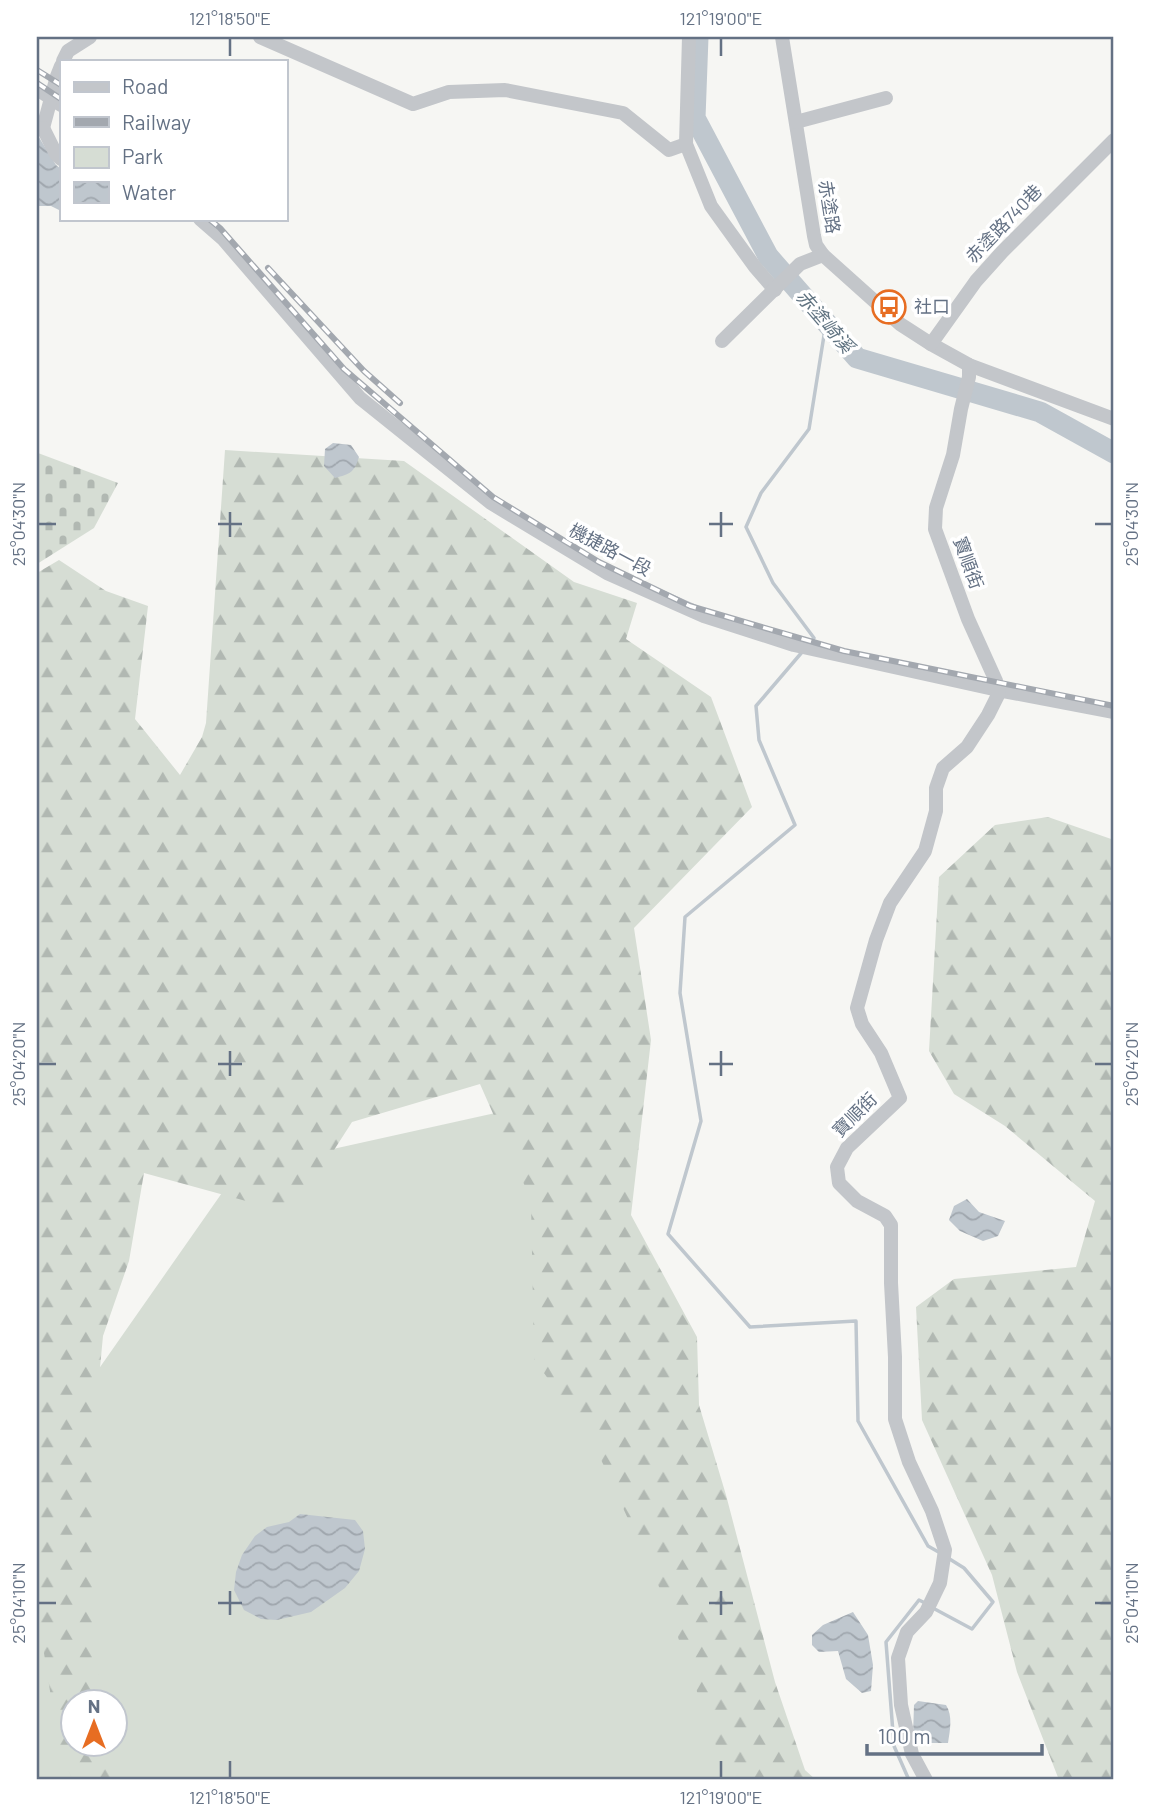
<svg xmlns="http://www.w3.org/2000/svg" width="1151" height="1817" font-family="Barlow,'Noto Sans TC',sans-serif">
  <defs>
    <pattern id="forest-firs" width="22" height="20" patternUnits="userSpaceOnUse" patternTransform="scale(1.75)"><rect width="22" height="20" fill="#d6ddd4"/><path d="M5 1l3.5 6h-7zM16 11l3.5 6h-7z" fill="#b1b8b2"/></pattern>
    <pattern id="cemetery-stones" width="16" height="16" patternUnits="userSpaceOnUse" patternTransform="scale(1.75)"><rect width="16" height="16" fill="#d6ddd4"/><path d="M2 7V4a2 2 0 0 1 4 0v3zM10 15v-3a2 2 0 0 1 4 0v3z" fill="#b1b8b2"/></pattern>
    <pattern id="water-waves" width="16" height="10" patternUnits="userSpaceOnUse" patternTransform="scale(1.75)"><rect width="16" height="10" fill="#bfc7ce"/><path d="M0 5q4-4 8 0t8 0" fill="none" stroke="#9fa6ad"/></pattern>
  </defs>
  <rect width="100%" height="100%" fill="#f6f6f3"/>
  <g fill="#d6ddd4">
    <path d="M 532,1105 L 796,1780 L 108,1780 L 90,1744 L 116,1744 L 116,1702 L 88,1701 L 70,1410 L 238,1170 Z"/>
    <path d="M 37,1411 L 74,1744 L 90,1780 L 37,1780 Z"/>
  </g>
  <g fill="url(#forest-firs)">
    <path d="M 225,450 L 404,461 L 574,582 L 637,603 L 626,639 L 711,697 L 752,807 L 634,928 L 651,1040 L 631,1215 L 697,1337 L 699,1405 L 726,1495 L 775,1682 L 805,1770 L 816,1780 L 735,1780 L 717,1749 L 665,1600 L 593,1442 L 534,1359 L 531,1200 L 480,1084 L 352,1122 L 293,1214 L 144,1173 L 129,1261 L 103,1336 L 92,1452 L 99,1701 L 74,1702 L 74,1744 L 101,1744 L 125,1780 L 73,1780 L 60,1754 L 37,1609 L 37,573 L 59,560 L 106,591 L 148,606 L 135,719 L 180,775 L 202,737 L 206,723 Z"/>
    <path d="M 1048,817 L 1114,840 L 1114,1780 L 1059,1780 L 1017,1672 L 992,1575 L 922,1420 L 916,1307 L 954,1279 L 1076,1267 L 1095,1201 L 1005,1126 L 954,1094 L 929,1051 L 939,877 L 995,825 Z"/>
  </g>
  <path fill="url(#cemetery-stones)" d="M 38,453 L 118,483 L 94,528 L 37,564 Z"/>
  <g fill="url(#water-waves)">
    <path d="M 37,134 L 56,165 L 61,169 L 61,211 L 51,206 L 37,206 Z"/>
    <path d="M 333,443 L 351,445 L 359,457 C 354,473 350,474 335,478 L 324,466 L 325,449 Z"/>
    <path d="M 967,1199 L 979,1212 L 1005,1221 L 998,1236 L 983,1241 L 960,1231 L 949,1220 L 954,1206 Z"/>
    <path d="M 300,1514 L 355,1520 L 363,1531 L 365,1549 L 359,1571 L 345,1588 L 311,1612 L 277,1620 L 261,1619 L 244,1610 L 234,1590 L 236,1572 L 242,1555 L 255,1536 L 267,1527 L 289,1522 Z"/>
    <path d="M 853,1612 L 868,1635 L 873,1665 L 871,1691 L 862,1693 L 846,1679 L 838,1651 L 819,1652 L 812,1645 L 812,1635 L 823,1625 Z"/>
    <path d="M 918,1701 L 946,1705 C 953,1716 950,1730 948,1743 L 918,1743 L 913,1736 L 914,1705 Z"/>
  </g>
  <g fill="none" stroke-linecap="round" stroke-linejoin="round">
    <g stroke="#bfc7ce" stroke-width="3.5">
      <path d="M 810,643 L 814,638 L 773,583 L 746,527 L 761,493 L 809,429 L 826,323"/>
      <path d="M 803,651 L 756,706 L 759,740 L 795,825 L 685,917 L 680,993 L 701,1121 L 668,1234 L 750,1327 L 856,1321 L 858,1421 L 928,1546 L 942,1554"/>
      <path d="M 931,1607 L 972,1629 L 993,1602 L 964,1568 L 948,1558"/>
      <path d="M 909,1780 L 894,1746 L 886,1642 L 919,1600 L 925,1603"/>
    </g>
    <path stroke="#bfc7ce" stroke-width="21" d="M 698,37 L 695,118 L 768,256 L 857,358 L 1040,412 L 1114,453"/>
    <g stroke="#c3c6ca" stroke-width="14">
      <path d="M 260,37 L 413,104 L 449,92 L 505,90 L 623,113 L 669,150 L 686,144 L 711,206 L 755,267 L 775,290"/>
      <path d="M 782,37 L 814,236 L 816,245 L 823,255 L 900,324 L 931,344 L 969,365 L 1114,419"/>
      <path d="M 63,61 L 68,51 L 90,37"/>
      <path d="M 37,89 L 61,105"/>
      <path d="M 796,122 L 886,98"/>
      <path d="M 43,128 L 57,76 L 61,66"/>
      <path d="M 43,128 L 56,154 L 61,159"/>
      <path d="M 686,144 L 689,37"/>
      <path d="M 200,219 L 223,239 L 360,398 L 491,503 L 607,573 L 704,616 L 794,645 L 998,690 L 1114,712"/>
      <path d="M 722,341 L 800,264 L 823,255"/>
      <path d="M 931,344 L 976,281 L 1002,252 L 1114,140"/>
      <path d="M 926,1780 L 912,1754 L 901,1705 L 898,1658 L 907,1632 L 926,1612 L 940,1583 L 945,1550 L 932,1511 L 909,1462 L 895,1419 L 895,1357 L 891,1283 L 891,1225 L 885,1216 L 857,1201 L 839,1183 L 837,1167 L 847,1148 L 900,1098 L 881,1053 L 862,1024 L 857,1008 L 876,940 L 890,903 L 925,851 L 936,811 L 936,788 L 943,768 L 967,747 L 988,715 L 999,693 L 996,681 L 968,619 L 935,529 L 936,508 L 953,455 L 961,409 L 969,377 L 969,365"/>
    </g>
    <defs>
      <g id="rail">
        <path d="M 37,70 L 61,85"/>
        <path d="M 37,83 L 61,99"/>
        <path d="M 209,219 L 220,228 L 344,369 L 493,497 L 599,562 L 690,606 L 844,651 L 1114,706"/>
        <path d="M 268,268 L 364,371 L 400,403"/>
      </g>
    </defs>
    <use href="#rail" stroke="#a3a8af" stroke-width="6"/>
    <use href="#rail" stroke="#fff" stroke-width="3.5" stroke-dasharray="10" stroke-linecap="butt"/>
  </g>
  <path fill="none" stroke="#647184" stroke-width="2.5" d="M 230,38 L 230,56M 721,38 L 721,56M 230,512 L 230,537M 721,512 L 721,537M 38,524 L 56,524M 218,524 L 242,524M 709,524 L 733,524M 1095,524 L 1112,524M 230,1051 L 230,1076M 721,1051 L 721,1076M 38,1064 L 56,1064M 218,1064 L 242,1064M 709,1064 L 733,1064M 1095,1064 L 1112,1064M 230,1591 L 230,1615M 721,1591 L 721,1615M 38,1603 L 56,1603M 218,1603 L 242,1603M 709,1603 L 733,1603M 1095,1603 L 1112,1603M 230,1761 L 230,1778M 721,1761 L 721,1778"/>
  <defs>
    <symbol id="bus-ring" viewBox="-11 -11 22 22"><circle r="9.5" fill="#fff" stroke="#e76d22" stroke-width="1.5"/><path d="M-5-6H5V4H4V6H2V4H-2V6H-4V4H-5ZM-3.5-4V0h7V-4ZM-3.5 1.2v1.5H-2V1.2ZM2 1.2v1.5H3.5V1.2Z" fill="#e76d22"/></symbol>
  </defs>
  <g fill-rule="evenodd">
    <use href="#bus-ring" x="870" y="288" width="38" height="38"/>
  </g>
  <g text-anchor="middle" stroke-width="7" stroke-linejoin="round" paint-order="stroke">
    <g font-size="18" fill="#647184" stroke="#fff">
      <text transform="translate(829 207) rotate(81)" y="6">赤塗路</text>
      <text transform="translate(1004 224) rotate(-46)" y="6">赤塗路740巷</text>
      <text transform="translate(610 550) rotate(28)" y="6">機捷路一段</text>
      <text transform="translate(968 563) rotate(70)" y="6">寶順街</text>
      <text transform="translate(855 1115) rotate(-45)" y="6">寶順街</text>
    </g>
    <g font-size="18" fill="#647184" stroke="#fff" text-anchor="start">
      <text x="914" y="313">社口</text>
    </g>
    <g font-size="19" font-style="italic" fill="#607381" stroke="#fff">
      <text transform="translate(825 321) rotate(49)" y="7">赤塗崎溪</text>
    </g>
  </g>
  <rect width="1151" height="1817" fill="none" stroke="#ffffff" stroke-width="77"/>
  <rect x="60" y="60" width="228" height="161" fill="#ffffff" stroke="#c1c6ce" stroke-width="2"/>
  <rect x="74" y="82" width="35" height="10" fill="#c3c6ca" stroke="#c1c6ce" stroke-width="2"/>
  <text x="122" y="94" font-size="21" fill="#647184">Road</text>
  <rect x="74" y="117" width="35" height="10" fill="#a3a8af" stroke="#c1c6ce" stroke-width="2"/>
  <text x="122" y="130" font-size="21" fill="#647184">Railway</text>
  <rect x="74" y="147" width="35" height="21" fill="#d6ddd4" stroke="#c1c6ce" stroke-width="2"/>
  <text x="122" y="164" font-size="21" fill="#647184">Park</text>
  <rect x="74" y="182" width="35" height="21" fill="url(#water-waves)" stroke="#c1c6ce" stroke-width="2"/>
  <text x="122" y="200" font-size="21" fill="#647184">Water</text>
  <g transform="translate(94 1723)"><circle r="33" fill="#ffffff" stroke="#c1c6ce" stroke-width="2"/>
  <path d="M0-5L12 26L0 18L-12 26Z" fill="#e76d22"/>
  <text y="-10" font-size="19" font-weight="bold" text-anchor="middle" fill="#647184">N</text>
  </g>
  <path d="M867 1744v10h175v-10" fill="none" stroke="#647184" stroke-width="3.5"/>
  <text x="878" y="1744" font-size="21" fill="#647184" stroke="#ffffff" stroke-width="5" paint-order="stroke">100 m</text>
  <rect x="38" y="38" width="1074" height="1740" fill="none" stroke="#647184" stroke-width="2.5"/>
  <g font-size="18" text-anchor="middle" fill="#647184">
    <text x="230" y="25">121°18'50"E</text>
    <text x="721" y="25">121°19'00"E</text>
    <text transform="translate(19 524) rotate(-90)" y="6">25°04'30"N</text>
    <text transform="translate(1132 524) rotate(-90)" y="6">25°04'30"N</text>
    <text transform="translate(19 1064) rotate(-90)" y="6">25°04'20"N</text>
    <text transform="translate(1132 1064) rotate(-90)" y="6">25°04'20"N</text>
    <text transform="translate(19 1603) rotate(-90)" y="6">25°04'10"N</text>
    <text transform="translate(1132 1603) rotate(-90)" y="6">25°04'10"N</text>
    <text x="230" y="1804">121°18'50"E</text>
    <text x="721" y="1804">121°19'00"E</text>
  </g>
</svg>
